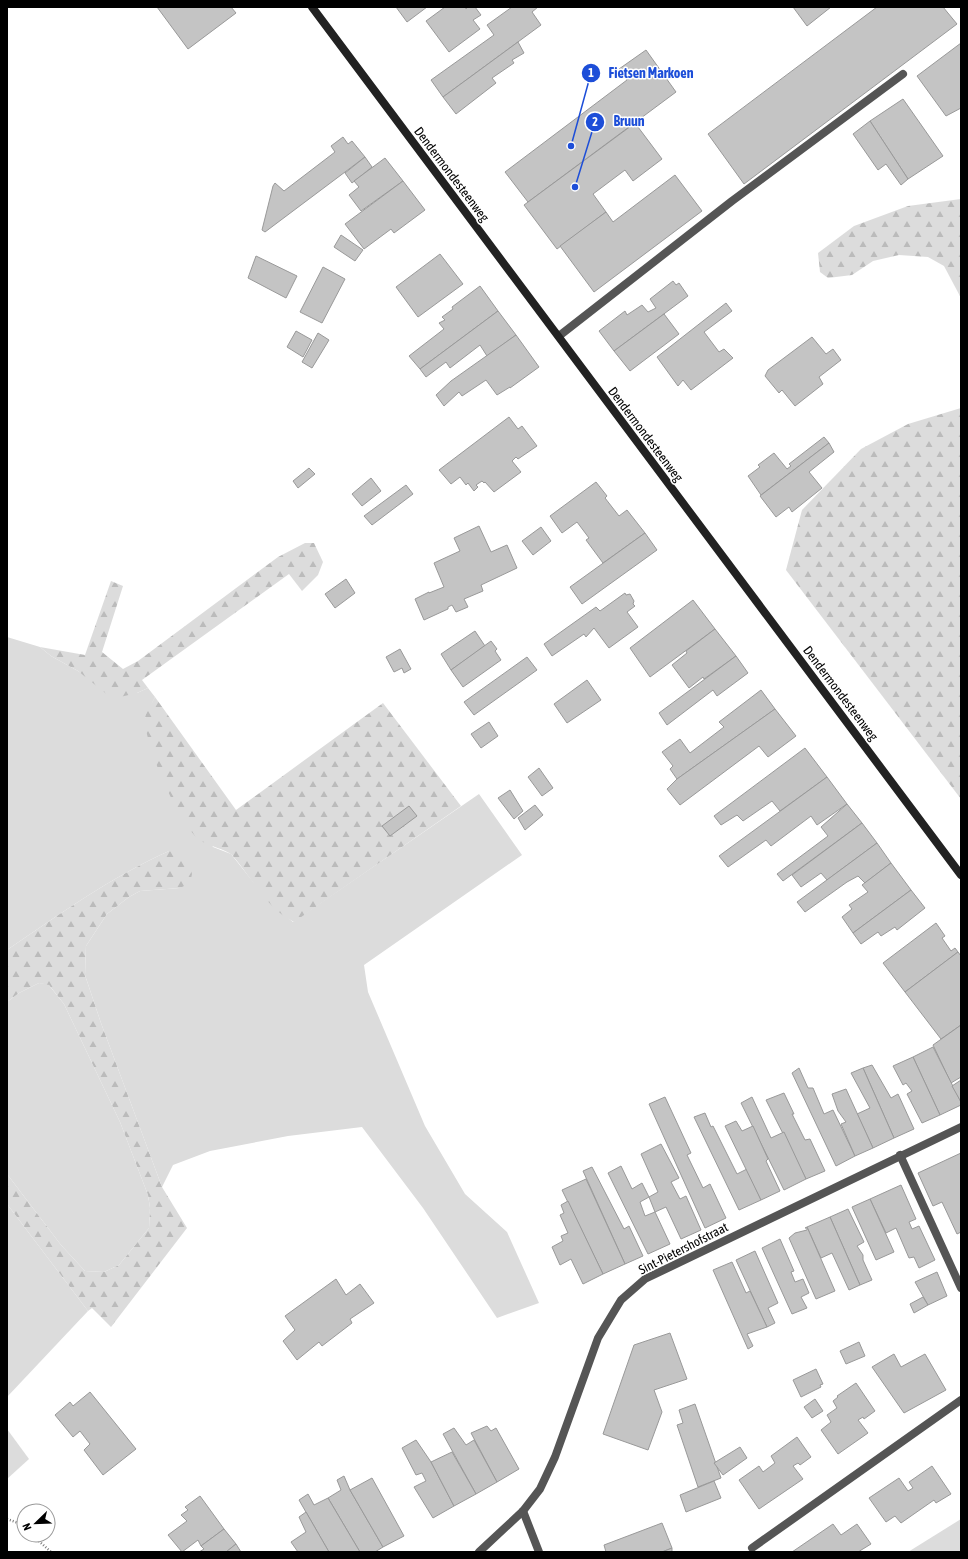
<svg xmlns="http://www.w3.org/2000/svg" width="968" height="1559" font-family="'Asap Condensed',sans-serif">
  <defs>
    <pattern id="forest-firs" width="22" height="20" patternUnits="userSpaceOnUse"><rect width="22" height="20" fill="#dcdcdc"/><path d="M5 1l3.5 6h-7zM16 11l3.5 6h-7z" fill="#bbb"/></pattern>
  </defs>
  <rect width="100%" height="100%" fill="#fff"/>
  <g fill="#dcdcdc">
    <path d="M 7,637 L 40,647 L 51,656 L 78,671 L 94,682 L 137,693 L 148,688 L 155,697 L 145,718 L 213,847 L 231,854 L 270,903 L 293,922 L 479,794 L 522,855 L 364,965 L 368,992 L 425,1126 L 465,1194 L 507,1232 L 539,1303 L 497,1318 L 423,1208 L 362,1127 L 288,1136 L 210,1151 L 173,1165 L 162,1187 L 101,1023 L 85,975 L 86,946 L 107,914 L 129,897 L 140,891 L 180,888 L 169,851 C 111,877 60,914 7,950 Z"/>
    <path d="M 39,983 L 48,984 L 64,1004 L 120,1122 L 148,1195 L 150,1208 L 149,1228 L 119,1265 L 104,1272 L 85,1271 L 61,1245 L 7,1174 L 7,1002 L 19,993 Z"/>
    <path d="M 7,1204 L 88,1311 L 7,1397 Z"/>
    <path d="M 7,1429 L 29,1459 L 7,1479 Z"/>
    <path d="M 961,1519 L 961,1552 L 908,1552 Z"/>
  </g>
  <g fill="url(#forest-firs)">
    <path d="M 961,199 L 961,298 L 944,266 L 928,257 L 899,255 L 873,261 L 852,275 L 828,278 L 820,272 L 818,253 L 854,226 L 908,206 Z"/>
    <path d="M 961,408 L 961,799 L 786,570 L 802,510 L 861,449 L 908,424 Z"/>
    <path d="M 305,543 L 314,543 L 323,562 L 318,575 L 302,591 L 289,574 L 142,680 L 148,688 L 137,693 L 120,697 L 109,696 L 78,671 L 51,656 L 40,647 L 85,655 L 111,581 L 123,586 L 102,652 L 123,669 L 138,661 L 278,557 Z"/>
    <path d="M 155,697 L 236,810 L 383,703 L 461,806 L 294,922 C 266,908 252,878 232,855 C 226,849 206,846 197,838 C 177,818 145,747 145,719 C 145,713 152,703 155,697 Z"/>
    <path d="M 169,851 L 186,854 L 192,874 L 190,883 L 180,888 L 140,891 L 129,897 L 107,914 L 86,946 L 85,975 L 101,1023 L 162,1187 L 187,1228 L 111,1327 L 92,1308 L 88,1311 L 7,1204 L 7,1174 L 61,1245 L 85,1271 L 104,1272 L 119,1265 L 149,1228 L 150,1208 L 148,1195 L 120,1122 L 64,1004 L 49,985 L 39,983 L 19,993 L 7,1002 L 7,950 C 60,914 111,877 169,851 Z"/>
  </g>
  <g fill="#c4c4c4" stroke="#999">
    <path d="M 157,7 L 231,7 L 236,13 L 188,49 Z"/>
    <path d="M 396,7 L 427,7 L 407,22 Z"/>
    <path d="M 445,7 L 465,7 L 466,9 L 468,7 L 475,7 L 481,15 L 473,20 L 480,29 L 449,52 L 426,21 Z"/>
    <path d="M 512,7 L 538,7 L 532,12 L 541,25 L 443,97 L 431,80 L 494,35 L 487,25 Z"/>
    <path d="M 793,7 L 831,7 L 807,26 Z"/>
    <path d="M 877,7 L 943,7 L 957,24 L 744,184 L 708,134 Z"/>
    <path d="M 518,42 L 524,53 L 512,60 L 514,63 L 492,78 L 496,83 L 456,114 L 443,97 Z"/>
    <path d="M 961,43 L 961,108 L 946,116 L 917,76 Z"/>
    <path d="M 646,50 L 676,92 L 528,202 L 505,172 L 627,80 L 619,69 Z"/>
    <path d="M 903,99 L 943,156 L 908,179 L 870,121 Z"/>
    <path d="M 870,121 L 908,179 L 901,185 L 886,164 L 878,170 L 853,134 Z"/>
    <path d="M 635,123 L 662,159 L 633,181 L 625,170 L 593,194 L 606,212 L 557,249 L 524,205 Z"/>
    <path d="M 343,137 L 348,144 L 352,141 L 365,157 L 265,232 L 262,230 L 273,186 L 275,183 L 284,191 L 335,152 L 331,146 Z"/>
    <path d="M 365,157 L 372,167 L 352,183 L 345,173 Z"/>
    <path d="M 385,158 L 403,181 L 361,211 L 349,195 L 359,187 L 354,181 Z"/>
    <path d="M 675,175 L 702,211 L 594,292 L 560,246 L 606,212 L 613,222 Z"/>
    <path d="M 403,181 L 425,210 L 394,233 L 391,229 L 364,249 L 345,224 Z"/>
    <path d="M 341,235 L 363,250 L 355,261 L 334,247 Z"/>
    <path d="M 440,254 L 463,284 L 418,317 L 396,287 Z"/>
    <path d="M 256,256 L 297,276 L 286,298 L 248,278 Z"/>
    <path d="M 323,267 L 345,279 L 322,323 L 300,312 Z"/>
    <path d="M 673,281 L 676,285 L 679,283 L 688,296 L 614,351 L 599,331 L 625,311 L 627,315 L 642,305 L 648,312 L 656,308 L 650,299 Z"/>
    <path d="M 480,286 L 498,311 L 420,369 L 409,356 L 444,329 L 439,323 L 445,320 L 442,317 L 453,309 L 452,307 Z"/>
    <path d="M 726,303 L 732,311 L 704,332 L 719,352 L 724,349 L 733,358 L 691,390 L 683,380 L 678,386 L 657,357 Z"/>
    <path d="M 498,311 L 516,335 L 487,356 L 480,345 L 450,368 L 446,362 L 426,377 L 420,369 Z"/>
    <path d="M 664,314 L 679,334 L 630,371 L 614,351 Z"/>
    <path d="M 296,331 L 312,340 L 303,357 L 287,347 Z"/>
    <path d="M 318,333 L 329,340 L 312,368 L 302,362 Z"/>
    <path d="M 516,335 L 539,367 L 510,388 L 510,387 L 497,395 L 486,380 L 462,396 L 459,392 L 444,406 L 436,395 L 451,381 Z"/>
    <path d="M 812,337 L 826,354 L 833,349 L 841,360 L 819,377 L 823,384 L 795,406 L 782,390 L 779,393 L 765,376 L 768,370 Z"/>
    <path d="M 509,417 L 518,429 L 522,426 L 537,446 L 518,459 L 516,457 L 512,461 L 521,472 L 494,492 L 485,482 L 484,483 L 482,481 L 476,485 L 478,487 L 474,491 L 468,483 L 466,485 L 460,477 L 451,484 L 439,470 Z"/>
    <path d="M 824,437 L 829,443 L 761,495 L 748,476 L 760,467 L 758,465 L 774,453 L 787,469 L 791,466 L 789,464 Z"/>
    <path d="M 829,443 L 834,452 L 809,472 L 822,488 L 792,512 L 789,507 L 776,517 L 760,496 Z"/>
    <path d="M 309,468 L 315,474 L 298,488 L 293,481 Z"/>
    <path d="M 371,478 L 381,491 L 362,506 L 352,494 Z"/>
    <path d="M 596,482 L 607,496 L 605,498 L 619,516 L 627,510 L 645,533 L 603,563 L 586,540 L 589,538 L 577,522 L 562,533 L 550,516 Z"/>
    <path d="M 406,485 L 413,494 L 372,525 L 364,516 Z"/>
    <path d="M 479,526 L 491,552 L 507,545 L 517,568 L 481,585 L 483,591 L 464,599 L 468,607 L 456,612 L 452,605 L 448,607 L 448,609 L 424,620 L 415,599 L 429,592 L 429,593 L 444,587 L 434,563 L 460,551 L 454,538 Z"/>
    <path d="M 541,527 L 551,541 L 533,555 L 522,541 Z"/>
    <path d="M 645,533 L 657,550 L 582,604 L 570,587 Z"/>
    <path d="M 346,579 L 355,593 L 335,608 L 325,594 Z"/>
    <path d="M 625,593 L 626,595 L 630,594 L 634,601 L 633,604 L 635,606 L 627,612 L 638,627 L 609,648 L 594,628 L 586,637 L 584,634 L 552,656 L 544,644 L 596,607 L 600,611 Z"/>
    <path d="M 693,600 L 715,629 L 650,677 L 630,648 Z"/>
    <path d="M 715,629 L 736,656 L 704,679 L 703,677 L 689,688 L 672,665 L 687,653 L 686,651 Z"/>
    <path d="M 475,631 L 485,646 L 451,670 L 441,654 Z"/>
    <path d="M 491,641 L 497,649 L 495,651 L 501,660 L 463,687 L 451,670 Z"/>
    <path d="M 400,649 L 411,669 L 404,673 L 402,668 L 394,672 L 386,657 Z"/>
    <path d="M 736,656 L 748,673 L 717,696 L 713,690 L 667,725 L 659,713 Z"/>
    <path d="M 527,657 L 537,670 L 474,715 L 464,702 Z"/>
    <path d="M 587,680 L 601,700 L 567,723 L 554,704 Z"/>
    <path d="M 761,690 L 775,709 L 677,779 L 670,769 L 673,766 L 662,752 L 680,739 L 690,753 L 724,727 L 719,722 Z"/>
    <path d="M 775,709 L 796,736 L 768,757 L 759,746 L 680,805 L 667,789 L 677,779 Z"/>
    <path d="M 489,722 L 498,736 L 481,748 L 471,734 Z"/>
    <path d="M 805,748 L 827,777 L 780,811 L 772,801 L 743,821 L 737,815 L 721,825 L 714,816 Z"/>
    <path d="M 539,768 L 553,788 L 542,796 L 528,777 Z"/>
    <path d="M 827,777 L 847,804 L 817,825 L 811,816 L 771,846 L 766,840 L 728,867 L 719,856 Z"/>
    <path d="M 510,790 L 523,811 L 514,819 L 498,798 Z"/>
    <path d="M 847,804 L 862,823 L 783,881 L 777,874 L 828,836 L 821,827 Z"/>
    <path d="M 535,805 L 543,815 L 525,830 L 518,818 Z"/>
    <path d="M 409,806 L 417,816 L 390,836 L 382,826 Z"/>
    <path d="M 862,823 L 877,843 L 827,880 L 821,873 L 801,887 L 792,875 Z"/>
    <path d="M 877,843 L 891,863 L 865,883 L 858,876 L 847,882 L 805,912 L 797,902 Z"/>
    <path d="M 891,863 L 911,890 L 853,933 L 842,917 L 852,909 L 849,905 L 868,892 L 862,885 Z"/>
    <path d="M 911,890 L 925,908 L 897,930 L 895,927 L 881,936 L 878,932 L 861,944 L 853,933 Z"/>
    <path d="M 936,923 L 945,936 L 942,938 L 951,951 L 955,948 L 958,952 L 905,992 L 883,963 Z"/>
    <path d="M 958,952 L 961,956 L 961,1025 L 941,1039 L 905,992 Z"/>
    <path d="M 961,1025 L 961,1077 L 951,1083 L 933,1045 Z"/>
    <path d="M 933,1047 L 961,1102 L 961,1105 L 940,1115 L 913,1057 Z"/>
    <path d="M 913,1057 L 940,1115 L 922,1123 L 907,1094 L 912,1091 L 906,1083 L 903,1085 L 893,1066 Z"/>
    <path d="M 872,1065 L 891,1098 L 898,1094 L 914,1129 L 894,1138 L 863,1068 Z"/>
    <path d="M 799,1068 L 808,1088 L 813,1088 L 824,1114 L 833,1110 L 855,1156 L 836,1166 L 792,1073 Z"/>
    <path d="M 863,1068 L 894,1138 L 873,1148 L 857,1114 L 870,1108 L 851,1073 Z"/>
    <path d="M 961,1080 L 961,1102 L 952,1086 Z"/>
    <path d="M 846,1089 L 873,1148 L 855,1156 L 841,1124 L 846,1122 L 838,1111 L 832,1094 Z"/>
    <path d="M 784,1093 L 794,1114 L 792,1114 L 805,1140 L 810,1139 L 825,1171 L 806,1179 L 766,1100 Z"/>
    <path d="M 665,1097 L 691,1153 L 687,1155 L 703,1188 L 710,1184 L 726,1218 L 705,1228 L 649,1104 Z"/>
    <path d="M 752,1097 L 771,1138 L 784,1132 L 806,1179 L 784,1190 L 741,1103 Z"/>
    <path d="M 705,1113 L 711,1127 L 713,1126 L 737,1174 L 747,1169 L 761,1200 L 739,1210 L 694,1117 Z"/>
    <path d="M 736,1121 L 742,1131 L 753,1126 L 768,1159 L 766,1161 L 780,1191 L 761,1200 L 725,1126 Z"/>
    <path d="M 661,1144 L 679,1178 L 671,1182 L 680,1199 L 686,1196 L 701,1230 L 681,1239 L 666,1207 L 655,1212 L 649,1197 L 658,1192 L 641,1154 Z"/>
    <path d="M 961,1153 L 961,1232 L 957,1234 L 942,1202 L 933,1206 L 918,1173 Z"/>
    <path d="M 621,1166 L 632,1189 L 642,1183 L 649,1197 L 640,1202 L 645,1216 L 655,1212 L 670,1244 L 648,1254 L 608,1173 Z"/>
    <path d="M 592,1167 L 624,1229 L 629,1226 L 643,1256 L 625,1264 L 583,1171 Z"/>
    <path d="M 586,1179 L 625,1264 L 603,1274 L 562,1190 Z"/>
    <path d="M 901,1185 L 916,1219 L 909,1222 L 912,1229 L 919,1226 L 935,1260 L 919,1268 L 914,1257 L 909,1258 L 896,1228 L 886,1233 L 870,1199 Z"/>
    <path d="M 870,1199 L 894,1252 L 876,1260 L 852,1207 Z"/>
    <path d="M 568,1201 L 603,1274 L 583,1284 L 571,1259 L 560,1265 L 552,1247 L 563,1241 L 561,1236 L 568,1233 L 560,1215 L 564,1213 L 561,1205 Z"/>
    <path d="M 848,1209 L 864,1242 L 857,1246 L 863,1255 L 863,1260 L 872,1280 L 860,1285 L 830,1217 Z"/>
    <path d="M 830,1217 L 860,1285 L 849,1290 L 832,1253 L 821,1258 L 807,1227 Z"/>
    <path d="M 807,1227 L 835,1291 L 816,1299 L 789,1238 L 795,1233 L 807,1230 L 807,1228 L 805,1228 Z"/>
    <path d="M 780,1239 L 794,1271 L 791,1272 L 795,1282 L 803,1279 L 809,1293 L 801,1297 L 807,1308 L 792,1314 L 762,1248 Z"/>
    <path d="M 755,1251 L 778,1303 L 768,1308 L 775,1323 L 767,1327 L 736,1260 Z"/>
    <path d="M 732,1262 L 746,1293 L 750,1291 L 767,1327 L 747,1334 L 753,1346 L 748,1349 L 713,1270 Z"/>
    <path d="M 937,1272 L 947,1296 L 928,1305 L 915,1282 Z"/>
    <path d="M 336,1279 L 346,1295 L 360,1284 L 374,1303 L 350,1319 L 352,1323 L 322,1346 L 319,1342 L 297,1360 L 283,1341 L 295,1330 L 285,1316 Z"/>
    <path d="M 923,1297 L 928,1305 L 914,1313 L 910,1304 Z"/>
    <path d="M 670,1333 L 687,1379 L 654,1390 L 662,1412 L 648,1450 L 603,1434 L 634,1345 Z"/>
    <path d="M 859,1342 L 865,1356 L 846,1364 L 840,1351 Z"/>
    <path d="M 894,1354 L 901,1367 L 925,1354 L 946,1390 L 904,1413 L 872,1367 Z"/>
    <path d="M 816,1369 L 823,1384 L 820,1385 L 821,1387 L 801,1397 L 793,1380 Z"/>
    <path d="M 856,1383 L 875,1411 L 864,1419 L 863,1417 L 858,1420 L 868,1433 L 838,1454 L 821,1430 L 831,1422 L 827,1415 L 837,1408 L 833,1401 L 838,1397 L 837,1396 Z"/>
    <path d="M 90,1392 L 136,1449 L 103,1475 L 84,1450 L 90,1444 L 80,1431 L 73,1437 L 55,1415 L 70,1402 L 73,1406 Z"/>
    <path d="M 815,1399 L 823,1411 L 812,1418 L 804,1407 Z"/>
    <path d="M 695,1404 L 721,1478 L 698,1487 L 677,1425 L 683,1423 L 679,1410 Z"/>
    <path d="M 487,1426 L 491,1431 L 496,1428 L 519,1469 L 497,1482 L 471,1433 Z"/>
    <path d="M 454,1428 L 466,1445 L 474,1440 L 497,1482 L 476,1494 L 443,1434 Z"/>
    <path d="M 797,1437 L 811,1457 L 800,1465 L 798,1463 L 793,1466 L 803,1479 L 759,1509 L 739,1480 L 759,1466 L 763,1472 L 775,1463 L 771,1456 Z"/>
    <path d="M 416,1440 L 431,1462 L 454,1506 L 433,1518 L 414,1487 L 426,1481 L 422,1473 L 416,1475 L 402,1448 Z"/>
    <path d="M 740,1447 L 747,1458 L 723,1475 L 714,1463 Z"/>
    <path d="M 452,1452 L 476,1494 L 454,1506 L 431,1462 Z"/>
    <path d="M 932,1466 L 951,1494 L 936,1503 L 934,1500 L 901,1523 L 895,1516 L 886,1522 L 869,1498 L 899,1478 L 908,1491 L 913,1488 L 909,1482 Z"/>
    <path d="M 344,1476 L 350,1490 L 383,1547 L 375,1552 L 360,1552 L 328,1498 L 341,1490 L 337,1480 Z"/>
    <path d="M 372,1478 L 404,1536 L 383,1547 L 350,1490 Z"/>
    <path d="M 714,1481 L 721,1498 L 686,1512 L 680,1495 Z"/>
    <path d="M 308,1494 L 314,1505 L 328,1498 L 360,1552 L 329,1552 L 299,1500 Z"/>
    <path d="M 200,1496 L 224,1529 L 201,1546 L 198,1540 L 182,1552 L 168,1535 L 187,1521 L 181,1515 L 188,1510 L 185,1507 Z"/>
    <path d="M 306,1512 L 329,1552 L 298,1552 L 291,1542 L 306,1532 L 299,1517 Z"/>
    <path d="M 662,1523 L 672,1548 L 662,1552 L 606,1552 L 604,1545 Z"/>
    <path d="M 833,1524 L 841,1535 L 857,1524 L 871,1544 L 858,1552 L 792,1552 Z"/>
    <path d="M 224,1529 L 236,1544 L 226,1552 L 199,1552 L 204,1549 L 201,1546 Z"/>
    <path d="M 236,1544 L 241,1552 L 226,1552 Z"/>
    <path d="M 672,1548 L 672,1552 L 662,1552 Z"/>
  </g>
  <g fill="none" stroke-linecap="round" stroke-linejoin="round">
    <g stroke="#777" stroke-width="2.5" stroke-dasharray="1 2" stroke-linecap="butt">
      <path d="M 7,1519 L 21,1524 L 24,1527"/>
      <path d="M 32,1535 L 51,1552"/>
    </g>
    <path stroke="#555" stroke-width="8" d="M 559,336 L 732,201 L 903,74"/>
    <g stroke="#555" stroke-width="8">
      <path d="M 900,1155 L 961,1288"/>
      <path d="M 523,1511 L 539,1552"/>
      <path d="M 752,1548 L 961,1400"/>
      <path d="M 479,1552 L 523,1511 L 540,1489 L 555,1457 L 598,1338 L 621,1300 L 645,1279 L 961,1127"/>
    </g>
    <path stroke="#222" stroke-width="8" d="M 312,7 L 961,875"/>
  </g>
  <g text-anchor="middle" stroke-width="3" stroke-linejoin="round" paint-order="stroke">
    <g font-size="13" fill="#000" stroke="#fff">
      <text transform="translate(452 174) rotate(53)" y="5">Dendermondesteenweg</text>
      <text transform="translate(646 434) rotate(53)" y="5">Dendermondesteenweg</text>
      <text transform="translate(841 693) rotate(53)" y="5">Dendermondesteenweg</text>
      <text transform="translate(683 1248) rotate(-27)" y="5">Sint-Pietershofstraat</text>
    </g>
  </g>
  <path fill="none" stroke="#1d4ed8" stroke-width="1.5" d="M571 146L591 73M575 187L595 122"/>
  <g fill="#1d4ed8" stroke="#fff" stroke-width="1.5">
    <circle cx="571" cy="146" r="4"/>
    <circle cx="575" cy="187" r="4"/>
    <circle cx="591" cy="73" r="10"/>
    <circle cx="595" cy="122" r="10"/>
  </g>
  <g font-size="12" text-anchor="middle" font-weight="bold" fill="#fff">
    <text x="591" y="77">1</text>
    <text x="595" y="126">2</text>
  </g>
  <g font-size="14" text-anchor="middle" font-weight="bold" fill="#1d4ed8" stroke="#fff" stroke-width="3" stroke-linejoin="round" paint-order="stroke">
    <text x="651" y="78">Fietsen Markoen</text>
    <text x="629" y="126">Bruun</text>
  </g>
  <rect width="968" height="1559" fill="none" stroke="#000000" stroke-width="16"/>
  <g transform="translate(36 1523) rotate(247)"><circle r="19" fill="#ffffff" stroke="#999999"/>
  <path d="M0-3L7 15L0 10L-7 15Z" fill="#000000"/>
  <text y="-6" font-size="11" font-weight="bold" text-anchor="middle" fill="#000000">N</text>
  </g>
</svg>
